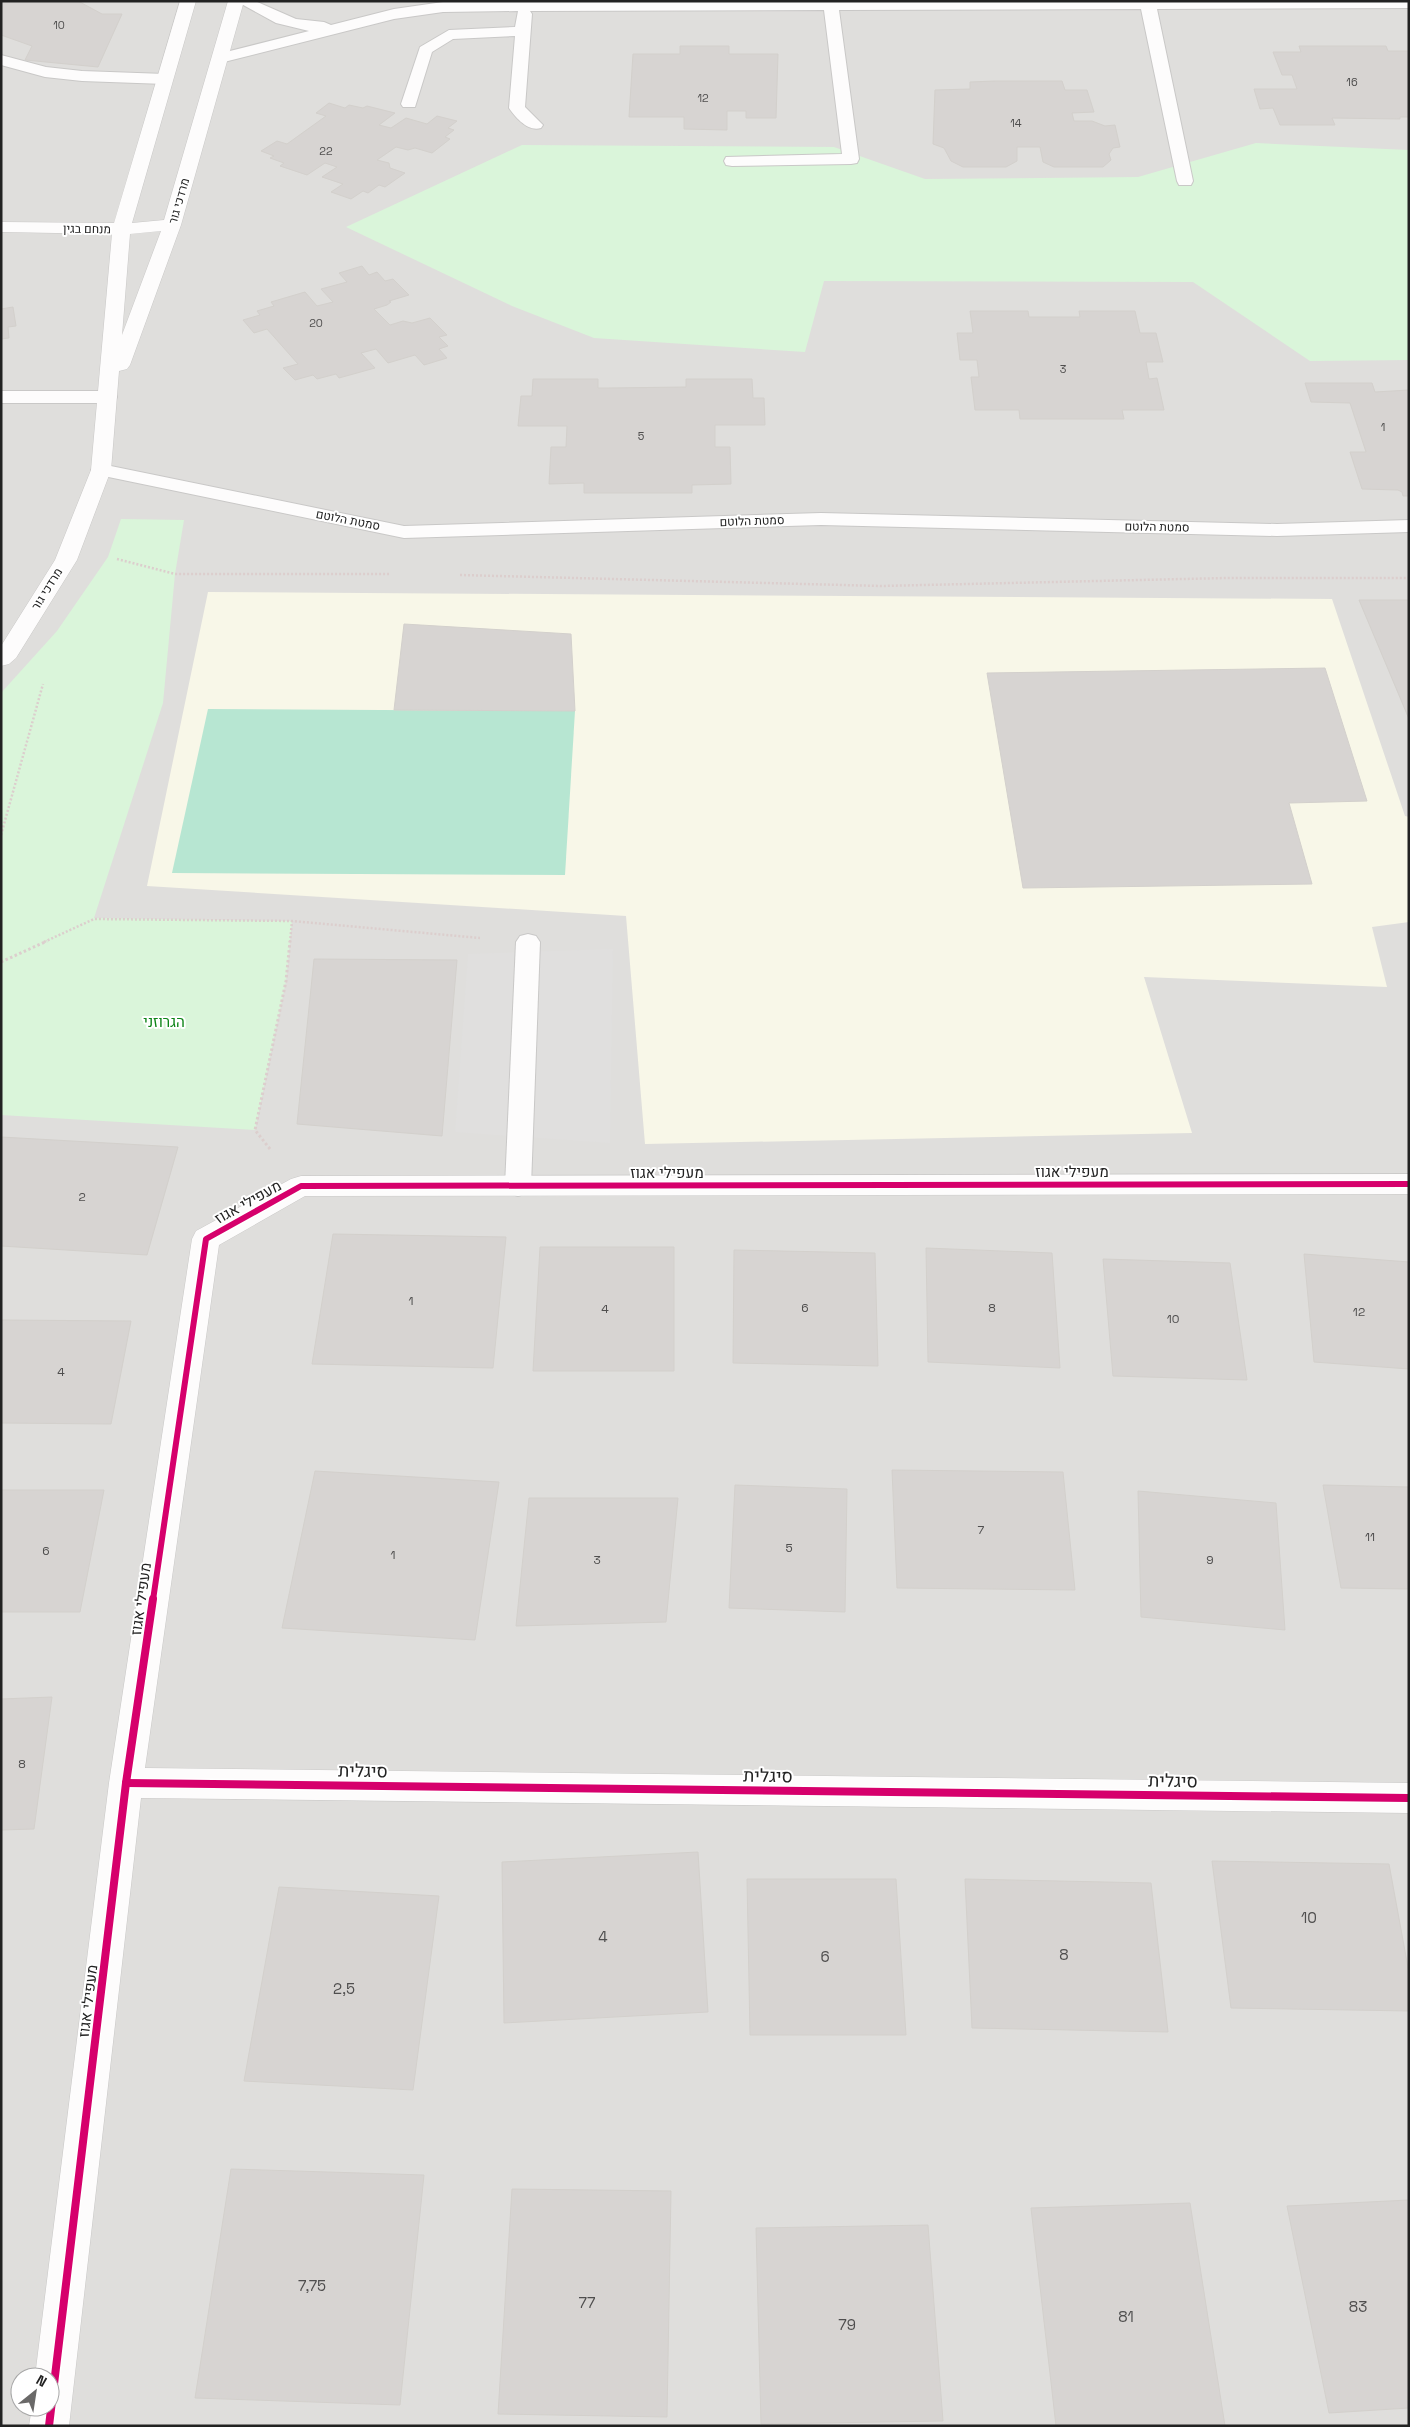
<svg xmlns="http://www.w3.org/2000/svg" width="1410" height="2427" font-family="'Space Grotesk',Heebo,sans-serif">
  <rect width="100%" height="100%" fill="#f0eeeb"/>
  <path fill="#dfdedc" fill-rule="evenodd" d="M 1,1 L 1409,1 L 1409,2426 L 1,2426 ZM 20,2377 L 50,2377 L 50,2407 L 20,2407 Z"/>
  <path fill="#f8f7e8" d="M 208,592 L 1332,599 L 1405,816 L 1409,817 L 1409,922 L 1372,927 L 1387,987 L 1144,977 L 1192,1133 L 645,1144 L 626,916 L 147,886 Z"/>
  <g fill="#daf5da">
    <path d="M 1256,143 L 1409,150 L 1409,360 L 1310,361 L 1193,282 L 824,281 L 805,352 L 594,338 L 512,306 L 346,227 L 522,145 L 834,147 L 925,179 L 1138,177 Z"/>
    <path d="M 121,519 L 184,520 L 175,574 L 163,703 L 94,918 L 292,921 L 286,981 L 255,1130 L 1,1115 L 1,693 L 57,631 L 108,557 Z"/>
  </g>
  <path fill="#b7e6d2" d="M 208,709 L 575,711 L 565,875 L 172,873 Z"/>
  <path fill="#e0dfde" d="M 613,949 L 610,1143 L 455,1132 L 468,954 Z"/>
  <g fill="#d7d4d2" stroke="#d3d0cc">
    <path d="M 1,1 L 78,1 L 102,14 L 122,14 L 98,67 L 25,60 L 32,46 L 1,35 Z"/>
    <path d="M 680,46 L 729,46 L 729,54 L 778,54 L 776,118 L 746,118 L 746,111 L 727,111 L 727,130 L 684,129 L 684,117 L 629,117 L 633,54 L 680,54 Z"/>
    <path d="M 1299,46 L 1386,46 L 1388,51 L 1409,51 L 1409,117 L 1400,117 L 1400,119 L 1332,118 L 1335,125 L 1280,125 L 1273,108 L 1260,109 L 1254,89 L 1297,89 L 1292,75 L 1282,75 L 1273,52 L 1301,52 Z"/>
    <path d="M 995,81 L 1062,81 L 1065,90 L 1087,90 L 1094,112 L 1072,113 L 1074,121 L 1092,121 L 1105,126 L 1115,125 L 1120,147 L 1113,148 L 1109,154 L 1111,160 L 1103,167 L 1054,167 L 1043,162 L 1040,147 L 1017,147 L 1017,161 L 1006,167 L 963,167 L 951,161 L 944,148 L 933,144 L 935,90 L 970,89 L 970,82 Z"/>
    <path d="M 329,103 L 345,108 L 349,105 L 363,108 L 367,106 L 395,113 L 379,125 L 391,128 L 406,118 L 427,124 L 437,116 L 457,121 L 448,128 L 454,130 L 445,137 L 450,139 L 432,153 L 415,148 L 408,150 L 396,147 L 377,160 L 389,163 L 390,168 L 405,173 L 385,187 L 379,185 L 368,193 L 363,191 L 351,199 L 331,192 L 343,184 L 322,177 L 337,167 L 325,163 L 307,175 L 280,166 L 284,163 L 270,158 L 274,156 L 261,151 L 277,141 L 287,144 L 326,116 L 316,113 Z"/>
    <path d="M 362,266 L 369,275 L 377,272 L 385,281 L 393,279 L 409,295 L 389,301 L 391,302 L 387,305 L 374,309 L 390,325 L 403,321 L 412,323 L 430,318 L 447,335 L 439,337 L 448,346 L 439,349 L 447,358 L 424,365 L 415,355 L 388,363 L 376,349 L 361,353 L 375,368 L 339,378 L 336,374 L 317,379 L 313,375 L 295,380 L 283,368 L 298,364 L 267,329 L 254,333 L 243,320 L 260,315 L 257,311 L 274,306 L 271,302 L 305,292 L 317,306 L 333,302 L 321,289 L 347,282 L 339,273 Z"/>
    <path d="M 13,307 L 16,326 L 8,327 L 9,338 L 1,339 L 1,309 Z"/>
    <path d="M 970,311 L 1028,311 L 1029,317 L 1080,317 L 1079,311 L 1135,311 L 1140,333 L 1156,333 L 1163,362 L 1146,362 L 1149,379 L 1157,378 L 1164,410 L 1122,410 L 1124,419 L 1020,419 L 1019,410 L 975,410 L 971,377 L 979,377 L 977,360 L 960,360 L 957,333 L 973,333 Z"/>
    <path d="M 533,379 L 598,379 L 598,388 L 609,388 L 686,387 L 686,379 L 752,379 L 753,398 L 764,398 L 765,425 L 715,425 L 715,447 L 730,447 L 731,484 L 692,485 L 692,493 L 584,493 L 584,483 L 549,484 L 551,447 L 566,447 L 567,426 L 518,426 L 521,396 L 532,396 Z"/>
    <path d="M 1305,383 L 1372,383 L 1375,392 L 1409,390 L 1409,496 L 1403,496 L 1402,492 L 1398,490 L 1362,489 L 1350,452 L 1366,452 L 1350,403 L 1311,402 Z"/>
    <path d="M 1359,600 L 1409,600 L 1409,719 Z"/>
    <path d="M 404,624 L 571,634 L 575,711 L 394,710 Z"/>
    <path d="M 1325,668 L 1367,801 L 1289,803 L 1312,884 L 1023,888 L 987,673 Z"/>
    <path d="M 314,959 L 457,960 L 442,1136 L 297,1124 Z"/>
    <path d="M 1,1137 L 178,1147 L 147,1255 L 1,1246 Z"/>
    <path d="M 333,1234 L 506,1237 L 493,1368 L 312,1364 Z"/>
    <path d="M 540,1247 L 674,1247 L 674,1371 L 533,1371 Z"/>
    <path d="M 926,1248 L 1052,1253 L 1060,1368 L 928,1362 Z"/>
    <path d="M 734,1250 L 875,1253 L 878,1366 L 733,1363 Z"/>
    <path d="M 1304,1254 L 1409,1262 L 1409,1369 L 1314,1362 Z"/>
    <path d="M 1103,1259 L 1230,1263 L 1247,1380 L 1113,1376 Z"/>
    <path d="M 1,1320 L 131,1321 L 111,1424 L 1,1423 Z"/>
    <path d="M 892,1470 L 1063,1472 L 1075,1590 L 897,1588 Z"/>
    <path d="M 315,1471 L 499,1482 L 475,1640 L 282,1628 Z"/>
    <path d="M 735,1485 L 847,1489 L 845,1612 L 729,1608 Z"/>
    <path d="M 1323,1485 L 1409,1487 L 1409,1589 L 1341,1588 Z"/>
    <path d="M 1,1490 L 104,1490 L 80,1612 L 1,1612 Z"/>
    <path d="M 1138,1491 L 1276,1503 L 1285,1630 L 1141,1617 Z"/>
    <path d="M 529,1498 L 678,1498 L 666,1622 L 516,1626 Z"/>
    <path d="M 52,1697 L 34,1829 L 1,1830 L 1,1699 Z"/>
    <path d="M 698,1852 L 708,2012 L 504,2023 L 502,1862 Z"/>
    <path d="M 1212,1861 L 1389,1864 L 1409,1973 L 1409,2011 L 1231,2008 Z"/>
    <path d="M 747,1879 L 896,1879 L 906,2035 L 750,2035 Z"/>
    <path d="M 965,1879 L 1151,1883 L 1168,2032 L 972,2028 Z"/>
    <path d="M 279,1887 L 439,1896 L 413,2090 L 244,2081 Z"/>
    <path d="M 231,2169 L 424,2175 L 400,2405 L 195,2398 Z"/>
    <path d="M 512,2189 L 671,2191 L 667,2417 L 498,2414 Z"/>
    <path d="M 1409,2200 L 1409,2408 L 1329,2413 L 1287,2206 Z"/>
    <path d="M 1190,2203 L 1225,2426 L 1056,2426 L 1031,2208 Z"/>
    <path d="M 928,2225 L 943,2421 L 761,2424 L 756,2228 Z"/>
  </g>
  <g fill="none" stroke-linecap="round" stroke-linejoin="round">
    <defs>
      <g id="service">
        <path d="M 236,1 L 255,1 L 296,19 L 324,22 L 331,25 L 394,9 L 443,2 L 1409,1 L 1409,8 L 1157,9 L 1193,181 L 1191,185 L 1179,185 L 1177,181 L 1141,9 L 839,10 L 859,159 L 857,163 L 851,164 L 732,166 L 726,165 L 724,161 L 726,157 L 842,154 L 824,10 L 530,11 L 532,14 L 525,107 L 543,125 L 541,128 C 528,132 516,118 509,108 L 515,36 L 453,39 L 432,52 L 415,107 L 403,107 L 401,104 L 420,47 L 449,30 L 515,27 L 518,11 L 443,12 L 394,19 L 220,63 L 214,61 L 212,58 L 214,55 L 309,31 L 276,23 Z"/>
        <path d="M 1,55 L 46,67 L 82,71 L 165,74 L 173,79 L 165,84 L 82,81 L 45,77 L 1,65 Z"/>
        <path d="M 1,391 L 108,391 L 115,393 L 117,397 L 115,401 L 108,403 L 1,403 Z"/>
        <path d="M 101,464 L 404,526 L 821,513 L 1277,524 L 1409,520 L 1409,532 L 1277,536 L 821,525 L 404,538 L 94,474 L 91,470 L 94,466 Z"/>
        <path d="M 528,934 L 536,936 L 540,942 L 531,1186 L 527,1193 L 518,1196 L 509,1193 L 505,1186 L 516,942 L 520,936 Z"/>
      </g>
      <g id="minor">
        <path d="M 180,1 L 196,1 L 132,223 L 164,220 L 228,1 L 244,1 L 181,225 L 130,365 L 127,369 L 119,371 L 111,470 L 77,560 L 16,658 L 9,664 L 1,666 L 1,646 L 55,560 L 91,470 L 112,234 L 1,232 L 1,222 L 114,223 ZM 161,231 L 122,335 L 130,234 Z"/>
        <path d="M 1409,1174 L 1409,1194 L 305,1196 L 219,1245 L 145,1768 L 1409,1783 L 1409,1813 L 141,1798 L 69,2426 L 29,2426 L 32,2407 L 50,2407 L 50,2377 L 35,2377 L 109,1783 L 192,1239 L 196,1231 L 291,1179 L 301,1176 Z"/>
      </g>
    </defs>
    <use href="#service" stroke="#c9c8c7" stroke-width="2"/>
    <use href="#minor" stroke="#c9c8c7" stroke-width="1"/>
    <g stroke="#dccecd" stroke-width="2.5" stroke-dasharray="2 2" stroke-linecap="butt">
      <path d="M 117,559 L 175,574 L 389,574"/>
      <path d="M 460,575 L 881,586 L 1226,578 L 1409,578"/>
      <path d="M 1,835 L 43,684"/>
      <path d="M 44,942 L 94,919 L 292,921 L 480,938"/>
      <path d="M 290,942 L 292,921"/>
    </g>
    <g stroke="#dccecd" stroke-width="3" stroke-dasharray="2.5 2.5" stroke-linecap="butt">
      <path d="M 1,962 L 47,941"/>
      <path d="M 270,1149 L 255,1130 L 286,981 L 290,941"/>
    </g>
    <use href="#service" fill="#fdfcfc" fill-rule="evenodd"/>
    <use href="#minor" fill="#fdfcfc" fill-rule="evenodd"/>
    <defs>
      <path id="cycleway-far1" d="M 153,1600 L 206,1239 L 301,1186 L 1409,1184"/>
      <g id="cycleway">
        <path d="M 126,1783 L 1409,1798"/>
        <path d="M 49,2426 L 126,1783 L 153,1599"/>
      </g>
    </defs>
    <use href="#cycleway-far1" stroke="#fff" stroke-width="9"/>
    <use href="#cycleway" stroke="#fff" stroke-width="11"/>
    <use href="#cycleway-far1" stroke="#d6006c" stroke-width="6"/>
    <use href="#cycleway" stroke="#d6006c" stroke-width="8"/>
  </g>
  <g text-anchor="middle" stroke-width="4" stroke-linejoin="round" paint-order="stroke">
    <g font-size="11" fill="#4f4e4e">
      <text x="59" y="29">10</text>
      <text x="1352" y="86">16</text>
      <text x="703" y="102">12</text>
      <text x="1016" y="127">14</text>
      <text x="326" y="155">22</text>
      <text x="316" y="327">20</text>
      <text x="1063" y="373">3</text>
      <text x="1383" y="431">1</text>
      <text x="641" y="440">5</text>
    </g>
    <g font-size="12" fill="#222" stroke="#fff">
      <text transform="translate(179 201) rotate(-74)" y="4">מרדכי גור</text>
      <text transform="translate(87 229) rotate(1)" y="4">מנחם בגין</text>
      <text transform="translate(348 520) rotate(11)" y="4">סמטת הלוטם</text>
      <text transform="translate(752 521) rotate(-2)" y="4">סמטת הלוטם</text>
      <text transform="translate(1157 527) rotate(1)" y="4">סמטת הלוטם</text>
      <text transform="translate(47 589) rotate(-58)" y="4">מרדכי גור</text>
    </g>
    <g font-size="12" fill="#4f4e4e">
      <text x="82" y="1201">2</text>
      <text x="411" y="1305">1</text>
      <text x="805" y="1312">6</text>
      <text x="992" y="1312">8</text>
      <text x="605" y="1313">4</text>
      <text x="1359" y="1316">12</text>
      <text x="1173" y="1323">10</text>
      <text x="61" y="1376">4</text>
      <text x="981" y="1534">7</text>
      <text x="1370" y="1541">11</text>
      <text x="789" y="1552">5</text>
      <text x="46" y="1555">6</text>
      <text x="393" y="1559">1</text>
      <text x="597" y="1564">3</text>
      <text x="1210" y="1564">9</text>
      <text x="22" y="1768">8</text>
    </g>
    <g font-size="15" fill="#0c8416" stroke="#fff">
      <text x="164" y="1027">הגרוזני</text>
    </g>
    <g font-size="15" fill="#222" stroke="#fff">
      <text x="1072" y="1177">מעפילי אגוז</text>
      <text x="667" y="1178">מעפילי אגוז</text>
      <text transform="translate(248 1202) rotate(-29)" y="5">מעפילי אגוז</text>
      <text transform="translate(141 1599) rotate(-82)" y="5">מעפילי אגוז</text>
      <text transform="translate(88 2001) rotate(-83)" y="5">מעפילי אגוז</text>
    </g>
    <g font-size="15" fill="#4f4e4e">
      <text x="1309" y="1923">10</text>
      <text x="603" y="1942">4</text>
      <text x="1064" y="1960">8</text>
      <text x="825" y="1962">6</text>
      <text x="344" y="1994">2,5</text>
      <text x="312" y="2291">7,75</text>
      <text x="587" y="2308">77</text>
      <text x="1358" y="2312">83</text>
      <text x="1126" y="2322">81</text>
      <text x="847" y="2330">79</text>
    </g>
    <g font-size="18" fill="#222" stroke="#fff">
      <text transform="translate(363 1771) rotate(1)" y="6">סיגלית</text>
      <text transform="translate(768 1776) rotate(1)" y="6">סיגלית</text>
      <text transform="translate(1173 1781) rotate(1)" y="6">סיגלית</text>
    </g>
  </g>
  <rect width="1410" height="2427" fill="none" stroke="#222222" stroke-width="5"/>
  <g transform="translate(35 2392) rotate(30)"><circle r="24" fill="#ffffff" stroke="#a7a7a7"/>
  <path d="M0-4L9 19L0 12L-9 19Z" fill="#6a6968"/>
  <text y="-8" font-size="14" font-weight="bold" text-anchor="middle" fill="#222222">N</text>
  </g>
</svg>
